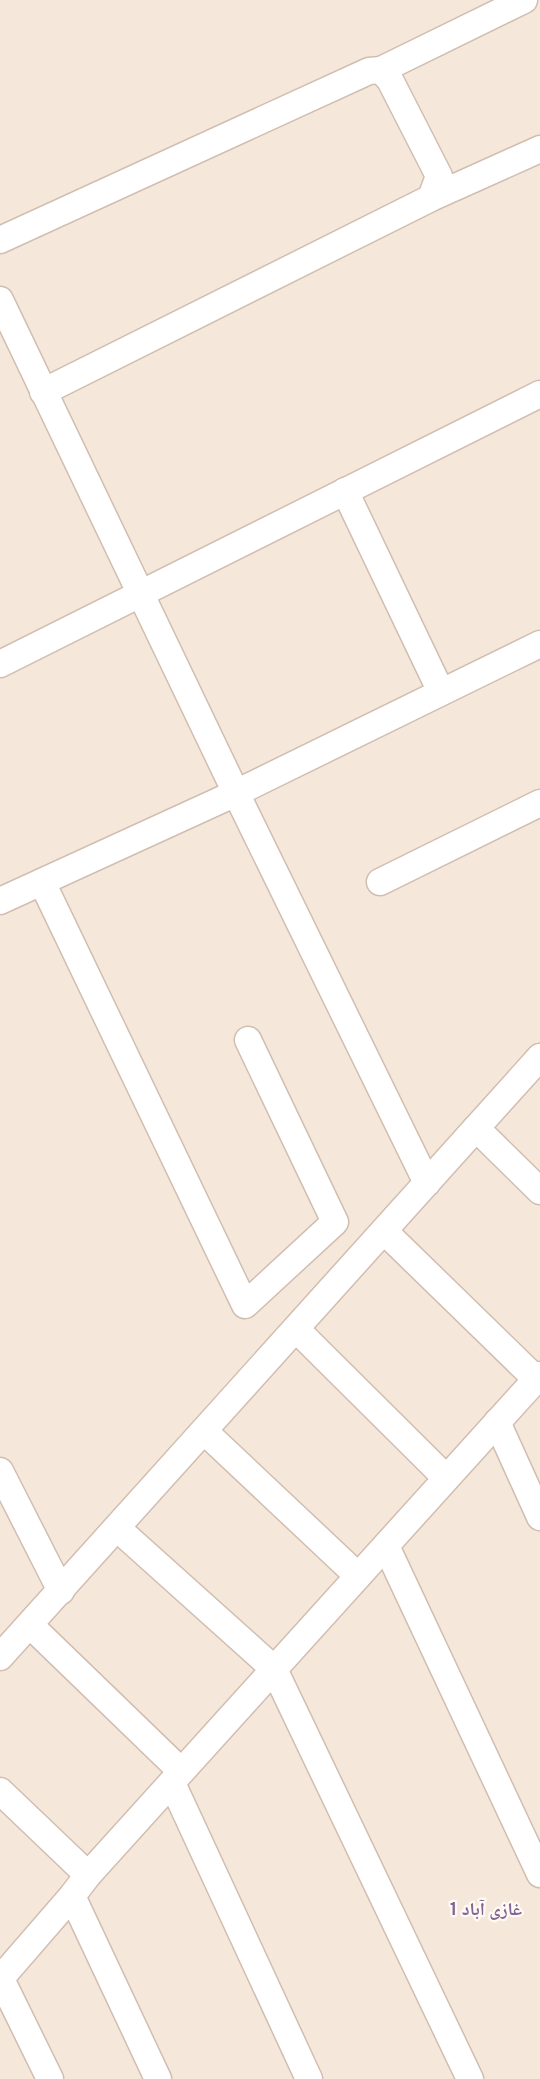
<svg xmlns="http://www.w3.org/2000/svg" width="540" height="2079" font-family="Overpass,'Noto Naskh Arabic',sans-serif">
  <rect width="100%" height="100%" fill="#fdf6ec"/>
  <rect fill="#f5e8da" x="0" y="0" width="540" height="2079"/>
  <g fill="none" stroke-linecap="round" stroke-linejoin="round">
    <defs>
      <g id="street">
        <path d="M 431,198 L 540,149"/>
        <path d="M 0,240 L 369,71 L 381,70 L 524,0"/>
        <path d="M 0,300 L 236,793 L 427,1183"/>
        <path d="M 43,392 L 431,198 L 439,176 L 390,80 L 381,70"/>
        <path d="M 345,491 L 441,692"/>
        <path d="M 0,664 L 540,394"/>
        <path d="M 42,882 L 245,1305 L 335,1222 L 248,1040"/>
        <path d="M 380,882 L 540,803"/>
        <path d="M 0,901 L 236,793 L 540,644"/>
        <path d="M 476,1128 L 540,1191"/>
        <path d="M 384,1231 L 536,1379"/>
        <path d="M 296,1329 L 446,1478"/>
        <path d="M 497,1422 L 540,1517"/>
        <path d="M 204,1431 L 358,1576"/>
        <path d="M 0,1471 L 61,1591"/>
        <path d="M 117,1528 L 274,1669 L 470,2079"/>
        <path d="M 386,1546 L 540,1874"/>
        <path d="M 30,1625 L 181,1771"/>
        <path d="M 0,1657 L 540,1057"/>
        <path d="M 172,1783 L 309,2079"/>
        <path d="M 0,1791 L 88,1875"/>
        <path d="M 72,1896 L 158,2079"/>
        <path d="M 0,1977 L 50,2079"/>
        <path d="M 1,1978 L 72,1896 L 88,1875 L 540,1375"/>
      </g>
    </defs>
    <use href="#street" stroke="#d1beb0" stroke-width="29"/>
    <use href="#street" stroke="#fff" stroke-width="26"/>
  </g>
  <g text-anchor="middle" stroke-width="4.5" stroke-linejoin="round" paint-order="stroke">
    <g font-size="18" font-weight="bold" fill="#846695" stroke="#fffaf3">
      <text x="486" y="1915">غازی آباد 1</text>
    </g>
  </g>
</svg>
